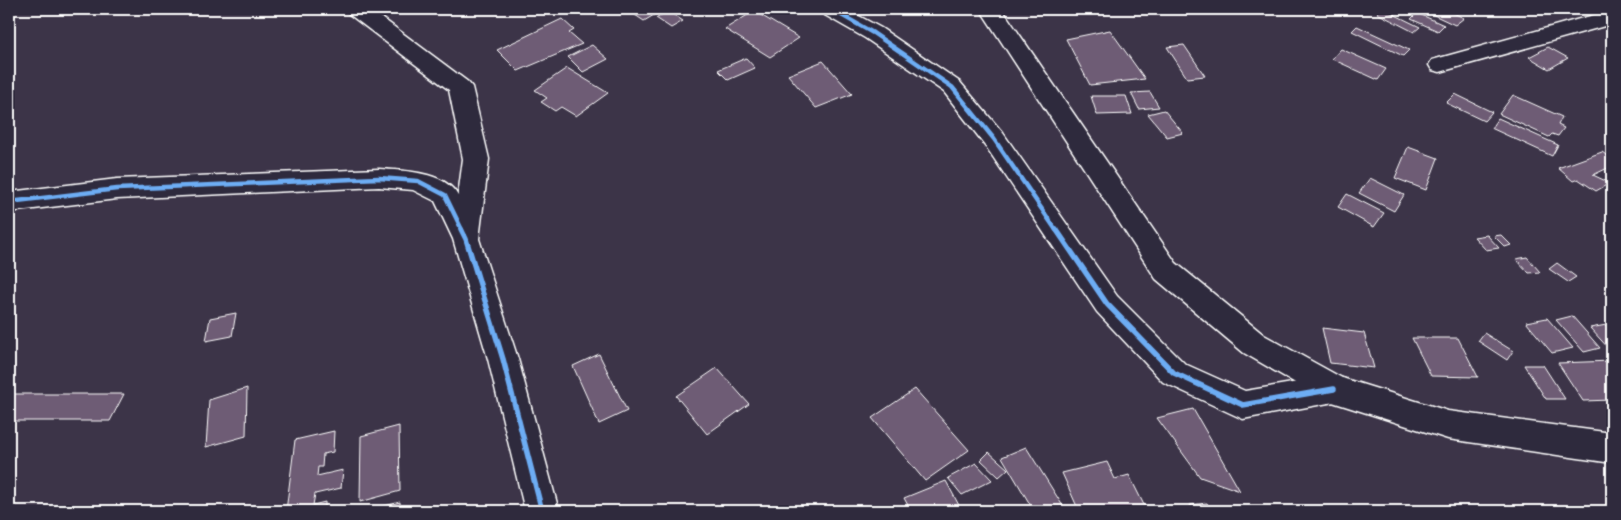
<svg xmlns="http://www.w3.org/2000/svg" width="1621" height="520" font-family="Kalam,sans-serif">
  <rect width="100%" height="100%" fill="#3c3448"/>
  <filter id="ink" filterUnits="userSpaceOnUse"><feTurbulence type="fractalNoise" baseFrequency=".02" numOctaves="2"/><feDisplacementMap in="SourceGraphic" scale="10" xChannelSelector="R" yChannelSelector="G"/><feConvolveMatrix kernelMatrix="1 2 1 2 8 2 1 2 1" color-interpolation-filters="sRGB"/></filter>
  <g filter="url(#ink)">
    <g fill="#6e5b74" stroke="#fff">
      <path d="M 645,9 L 654,15 L 644,21 L 635,15 Z"/>
      <path d="M 1383,9 L 1420,27 L 1414,32 L 1377,13 Z"/>
      <path d="M 1421,9 L 1445,9 L 1464,18 L 1455,25 Z"/>
      <path d="M 668,11 L 683,21 L 671,28 L 656,18 Z"/>
      <path d="M 754,11 L 799,38 L 770,57 L 725,29 Z"/>
      <path d="M 1417,13 L 1444,25 L 1438,31 L 1411,19 Z"/>
      <path d="M 562,19 L 574,30 L 569,33 L 582,44 L 518,71 L 497,50 Z"/>
      <path d="M 1357,26 L 1409,50 L 1403,56 L 1352,31 Z"/>
      <path d="M 1110,30 L 1145,79 L 1090,85 L 1066,39 Z"/>
      <path d="M 592,45 L 608,59 L 583,72 L 568,57 Z"/>
      <path d="M 1184,45 L 1205,76 L 1187,78 L 1167,47 Z"/>
      <path d="M 1548,47 L 1568,58 L 1549,69 L 1529,57 Z"/>
      <path d="M 1341,49 L 1386,69 L 1378,80 L 1332,59 Z"/>
      <path d="M 746,58 L 755,68 L 728,80 L 718,70 Z"/>
      <path d="M 823,61 L 852,94 L 816,108 L 788,75 Z"/>
      <path d="M 567,68 L 608,93 L 576,116 L 561,107 L 555,111 L 541,102 L 547,98 L 535,90 Z"/>
      <path d="M 1150,92 L 1159,107 L 1139,109 L 1131,93 Z"/>
      <path d="M 1455,94 L 1492,112 L 1484,121 L 1446,103 Z"/>
      <path d="M 1513,95 L 1562,117 L 1558,125 L 1564,128 L 1558,136 L 1552,134 L 1549,137 L 1499,114 Z"/>
      <path d="M 1091,96 L 1126,96 L 1132,114 L 1097,115 Z"/>
      <path d="M 1164,110 L 1183,133 L 1167,137 L 1148,114 Z"/>
      <path d="M 1498,118 L 1558,145 L 1552,156 L 1491,128 Z"/>
      <path d="M 1408,147 L 1438,158 L 1426,190 L 1395,178 Z"/>
      <path d="M 1602,152 L 1612,159 L 1612,166 L 1593,175 L 1610,183 L 1596,191 L 1578,179 L 1573,181 L 1558,168 Z"/>
      <path d="M 1370,178 L 1404,195 L 1394,211 L 1359,193 Z"/>
      <path d="M 1347,194 L 1384,213 L 1374,227 L 1338,207 Z"/>
      <path d="M 1487,235 L 1499,248 L 1486,250 L 1474,237 Z"/>
      <path d="M 1501,235 L 1511,245 L 1505,247 L 1494,236 Z"/>
      <path d="M 1527,257 L 1540,272 L 1529,273 L 1516,259 Z"/>
      <path d="M 1557,263 L 1576,277 L 1568,282 L 1549,269 Z"/>
      <path d="M 236,313 L 232,336 L 206,341 L 210,318 Z"/>
      <path d="M 1572,316 L 1600,348 L 1584,352 L 1556,320 Z"/>
      <path d="M 1547,318 L 1573,348 L 1552,353 L 1526,322 Z"/>
      <path d="M 1612,324 L 1612,352 L 1590,328 Z"/>
      <path d="M 1322,328 L 1364,333 L 1374,368 L 1330,363 Z"/>
      <path d="M 1484,333 L 1513,351 L 1507,360 L 1478,341 Z"/>
      <path d="M 1412,338 L 1458,338 L 1478,377 L 1431,376 Z"/>
      <path d="M 599,354 L 627,411 L 599,424 L 573,366 Z"/>
      <path d="M 1612,361 L 1612,400 L 1583,401 L 1558,363 Z"/>
      <path d="M 1524,365 L 1543,365 L 1565,399 L 1546,399 Z"/>
      <path d="M 717,368 L 749,404 L 707,434 L 676,396 Z"/>
      <path d="M 247,388 L 246,436 L 206,447 L 209,400 Z"/>
      <path d="M 915,389 L 969,450 L 925,481 L 872,418 Z"/>
      <path d="M 9,394 L 124,394 L 110,421 L 9,421 Z"/>
      <path d="M 1193,409 L 1240,491 L 1200,477 L 1157,418 Z"/>
      <path d="M 399,426 L 400,491 L 360,502 L 361,436 Z"/>
      <path d="M 334,431 L 333,452 L 323,454 L 322,467 L 318,467 L 317,476 L 343,470 L 341,488 L 315,494 L 313,505 L 325,502 L 325,511 L 286,511 L 295,440 Z"/>
      <path d="M 1026,447 L 1066,511 L 1034,511 L 1002,457 Z"/>
      <path d="M 989,452 L 1008,469 L 999,477 L 981,460 Z"/>
      <path d="M 1107,462 L 1115,479 L 1129,475 L 1147,511 L 1079,511 L 1062,473 Z"/>
      <path d="M 976,463 L 992,480 L 962,495 L 948,478 Z"/>
      <path d="M 946,481 L 962,511 L 911,511 L 904,498 Z"/>
      <path d="M 400,502 L 400,511 L 365,511 Z"/>
      <path d="M 1207,503 L 1211,511 L 1193,511 L 1190,505 Z"/>
    </g>
    <g fill="none" stroke-linecap="round" stroke-linejoin="round">
      <defs>
        <g id="street">
          <path d="M 346,9 L 370,9 L 468,82 L 472,87 L 489,159 L 479,239 L 518,359 L 559,511 L 525,511 L 488,359 L 453,239 L 435,201 L 413,190 L 379,187 L 117,199 L 9,212 L 9,192 L 117,179 L 379,169 C 404,171 445,171 458,196 L 463,159 L 449,90 L 349,14 Z"/>
          <path d="M 820,9 L 846,9 L 881,28 L 960,82 L 1003,133 L 1117,296 L 1185,364 L 1245,391 L 1334,376 L 1345,379 L 1349,389 L 1345,399 L 1334,402 L 1243,419 L 1163,382 L 1097,312 L 985,145 L 944,92 L 865,38 L 823,14 Z"/>
          <path d="M 1612,10 L 1612,24 L 1440,72 L 1432,70 L 1429,65 L 1432,60 Z"/>
        </g>
        <path id="secondary" d="M 980,9 L 1002,9 L 1176,263 L 1264,335 L 1342,378 L 1448,411 L 1612,433 L 1612,463 L 1448,439 L 1323,399 L 1244,353 L 1156,279 Z"/>
      </defs>
      <use href="#street" stroke="#fff" stroke-width="3"/>
      <use href="#secondary" stroke="#fff" stroke-width="3"/>
      <use href="#street" fill="#2f2a3d" fill-rule="evenodd"/>
      <use href="#secondary" fill="#2f2a3d" fill-rule="evenodd"/>
      <defs>
        <g id="cycleway-far1">
          <path d="M 831,9 L 873,33 L 952,87 L 994,139 L 1056,230"/>
          <path d="M 9,202 L 117,189 L 379,178 L 418,181 L 445,195 L 462,230"/>
        </g>
        <g id="cycleway">
          <path d="M 461,229 L 466,239 L 503,359 L 542,511"/>
          <path d="M 1056,229 L 1107,304 L 1174,373 L 1243,405 L 1334,389"/>
        </g>
      </defs>
      <use href="#cycleway-far1" stroke="#2f2a3d" stroke-width="7"/>
      <use href="#cycleway" stroke="#2f2a3d" stroke-width="9"/>
      <use href="#cycleway-far1" stroke="#6dadf4" stroke-width="4.5"/>
      <use href="#cycleway" stroke="#6dadf4" stroke-width="5.5"/>
    </g>
  </g>
  <rect width="1621" height="520" fill="none" stroke="#2f2a3d" stroke-width="30"/>
  <rect x="15" y="15" width="1591" height="490" fill="none" stroke="#fff" stroke-width="2" filter="url(#ink)"/>
</svg>
